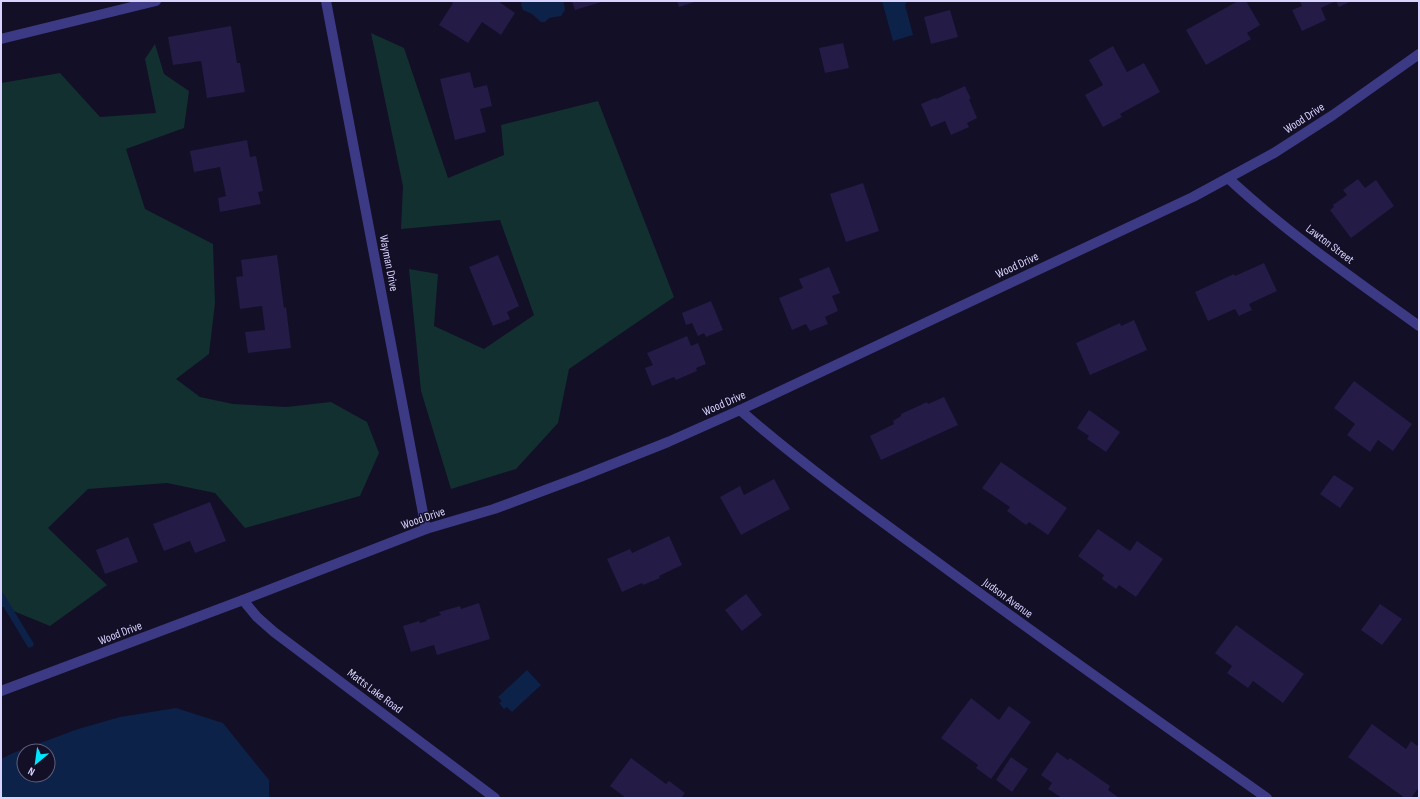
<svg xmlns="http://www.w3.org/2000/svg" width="1420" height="799" font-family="'Sofia Sans Condensed',sans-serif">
  <rect width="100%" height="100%" fill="#130f26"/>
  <g fill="#12302f">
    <path d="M 371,33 L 404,48 L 448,178 L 504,155 L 501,125 L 598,101 L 674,297 L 569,369 L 558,423 L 516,469 L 451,489 L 421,391 L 409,269 L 438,274 L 434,326 L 484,349 L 534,315 L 500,220 L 401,229 L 403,186 Z"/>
    <path d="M 155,44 L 164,74 L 189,91 L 184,128 L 126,149 L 145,209 L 213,244 L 215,303 L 209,354 L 176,379 L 200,397 L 233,404 L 286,407 L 331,402 L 367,422 L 379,453 L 360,496 L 245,528 L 215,493 L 167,483 L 88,489 L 48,528 L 107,585 L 50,626 L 1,606 L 1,83 L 60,73 L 100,117 L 156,113 L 145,59 Z"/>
  </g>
  <g fill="#0c2248" fill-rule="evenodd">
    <path d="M 522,1 C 529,1 536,2 542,2 C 549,2 555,1 562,1 L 564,3 L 565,10 L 561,16 L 549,18 L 545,22 L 541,22 L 532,14 L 523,10 L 521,5 Z"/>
    <path d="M 882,1 L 907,1 L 905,5 L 913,35 L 893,41 Z"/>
    <path d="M 527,670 L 541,685 L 512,712 L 507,707 L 504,709 L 499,703 L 502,701 L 498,697 Z"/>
    <path d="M 176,708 L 223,723 L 269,780 L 269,798 L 1,798 L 1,759 L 13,753 L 78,729 L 120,717 ZM 24,751 L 48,751 L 48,775 L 24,775 Z"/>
  </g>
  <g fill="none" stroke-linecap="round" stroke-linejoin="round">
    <path stroke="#0c2248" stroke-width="7" d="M 1,596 L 30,644"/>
  </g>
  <g fill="#241b47">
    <path d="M 451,1 L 498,1 L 515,13 L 501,35 L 482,22 L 468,43 L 439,25 L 453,3 Z"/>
    <path d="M 572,1 L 605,1 L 575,10 Z"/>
    <path d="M 677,1 L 698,1 L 679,7 Z"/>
    <path d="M 1238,1 L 1246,1 L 1260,25 L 1247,33 L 1251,39 L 1206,65 L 1186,30 Z"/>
    <path d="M 1300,1 L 1352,1 L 1339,7 L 1336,1 L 1321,8 L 1326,20 L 1302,31 L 1292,10 L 1302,6 Z"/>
    <path d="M 950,10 L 958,37 L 931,44 L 924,17 Z"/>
    <path d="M 231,26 L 237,63 L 240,63 L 245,92 L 207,98 L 201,61 L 173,65 L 168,37 Z"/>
    <path d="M 843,43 L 849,68 L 825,73 L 819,48 Z"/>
    <path d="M 1113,46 L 1127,72 L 1144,63 L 1160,92 L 1120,114 L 1122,117 L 1103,127 L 1085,95 L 1103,85 L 1089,60 Z"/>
    <path d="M 470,72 L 474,88 L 487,85 L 492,106 L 480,109 L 486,132 L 455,140 L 440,79 Z"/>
    <path d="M 965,86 L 971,99 L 969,99 L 977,118 L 967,123 L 969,127 L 951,135 L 945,121 L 931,127 L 921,104 L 935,98 L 936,99 Z"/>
    <path d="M 247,140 L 250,157 L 256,156 L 263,191 L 258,192 L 261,204 L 220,212 L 218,198 L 226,196 L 220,167 L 194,172 L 190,151 Z"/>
    <path d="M 1358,179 L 1365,188 L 1376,180 L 1394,206 L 1351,238 L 1330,210 L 1334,207 L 1333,205 L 1347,195 L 1343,190 Z"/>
    <path d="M 863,183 L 879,231 L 846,242 L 830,194 Z"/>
    <path d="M 277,255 L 284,308 L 286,307 L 291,348 L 248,353 L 245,332 L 265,330 L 262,306 L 240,309 L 236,277 L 243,276 L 241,260 Z"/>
    <path d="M 498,255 L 519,306 L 507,312 L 510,319 L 493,326 L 469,267 Z"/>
    <path d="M 1264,263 L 1277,291 L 1249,304 L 1252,310 L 1239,316 L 1235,309 L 1208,321 L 1195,292 L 1234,274 L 1235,276 Z"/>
    <path d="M 829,267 L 840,293 L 832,296 L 838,311 L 825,317 L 828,324 L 810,331 L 806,324 L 792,330 L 779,298 L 803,288 L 799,279 Z"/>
    <path d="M 711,301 L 723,330 L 706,337 L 704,333 L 698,336 L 692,323 L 686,325 L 682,313 Z"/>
    <path d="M 1134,320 L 1147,350 L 1090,375 L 1076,343 L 1120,323 L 1121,326 Z"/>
    <path d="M 687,336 L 691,346 L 698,343 L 706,364 L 696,368 L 697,371 L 676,380 L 674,377 L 652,386 L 645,368 L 653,365 L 647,353 Z"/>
    <path d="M 1354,381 L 1412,424 L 1393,451 L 1378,440 L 1370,452 L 1347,435 L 1355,424 L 1334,408 Z"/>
    <path d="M 944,397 L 958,425 L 881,460 L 870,436 L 894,424 L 893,421 L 901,416 L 901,414 L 927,402 L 928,404 Z"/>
    <path d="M 1089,410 L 1120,432 L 1106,452 L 1087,439 L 1089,436 L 1077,428 Z"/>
    <path d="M 1001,462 L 1067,508 L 1048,535 L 1029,522 L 1026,525 L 1007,511 L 1010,507 L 982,488 Z"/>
    <path d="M 1334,475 L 1354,488 L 1340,508 L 1320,494 Z"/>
    <path d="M 774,479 L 790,509 L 741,535 L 720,497 L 740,486 L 744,495 Z"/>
    <path d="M 210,502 L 226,541 L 195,553 L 190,541 L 164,551 L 153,524 Z"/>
    <path d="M 1098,529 L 1130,551 L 1137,541 L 1163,559 L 1136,597 L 1119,585 L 1116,589 L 1102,579 L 1104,575 L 1078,556 Z"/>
    <path d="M 669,536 L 682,565 L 659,576 L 660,578 L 643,585 L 642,583 L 622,592 L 607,559 L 630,549 L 632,553 Z"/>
    <path d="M 128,537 L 138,562 L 105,574 L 96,550 Z"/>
    <path d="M 746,594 L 762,615 L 742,631 L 725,610 Z"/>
    <path d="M 479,603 L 490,639 L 437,655 L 434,645 L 411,652 L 403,626 L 419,621 L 420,623 L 427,621 L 426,620 L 441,615 L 439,612 L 460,606 L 461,609 Z"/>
    <path d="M 1380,604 L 1402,619 L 1382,645 L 1361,630 Z"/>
    <path d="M 1236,625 L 1304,674 L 1283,703 L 1253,681 L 1248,688 L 1227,673 L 1232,666 L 1215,653 Z"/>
    <path d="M 971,698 L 999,720 L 1009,706 L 1031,722 L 991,779 L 976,768 L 978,765 L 941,738 Z"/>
    <path d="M 1372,724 L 1406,749 L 1411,741 L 1419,747 L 1419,787 L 1411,798 L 1405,798 L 1348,757 Z"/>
    <path d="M 1057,752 L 1068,760 L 1070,758 L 1110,786 L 1108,790 L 1118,797 L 1117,798 L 1062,798 L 1048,789 L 1052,783 L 1041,775 Z"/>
    <path d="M 1011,757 L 1028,769 L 1012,792 L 996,780 Z"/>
    <path d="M 631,758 L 666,784 L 669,781 L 685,793 L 682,797 L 684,798 L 626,798 L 610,786 Z"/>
  </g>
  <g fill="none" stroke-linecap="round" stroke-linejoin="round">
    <g stroke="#3d3a85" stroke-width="10">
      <path d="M 326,1 L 426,529"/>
      <path d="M 1,39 L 156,1"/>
      <path d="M 1228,178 C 1287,233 1354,279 1419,326"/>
      <path d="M 740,410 C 801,463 867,511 933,559 C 1043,640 1155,719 1267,798"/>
      <path d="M 243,600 L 257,617 L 274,632 L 495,798"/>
      <path d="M 1,691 L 243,600 L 426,529 L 494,509 L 580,477 L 668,442 L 740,410 L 1193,197 L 1274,153 L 1333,115 L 1419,54"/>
    </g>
  </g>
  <g text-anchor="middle" stroke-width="3" stroke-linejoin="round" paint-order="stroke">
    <g font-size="12" fill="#d9d4ff" stroke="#130f26">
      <text transform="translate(1304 118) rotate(-33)" y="4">Wood Drive</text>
      <text transform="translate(1330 244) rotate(37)" y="4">Lawton Street</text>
      <text transform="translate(389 263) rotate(79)" y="4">Wayman Drive</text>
      <text transform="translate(1017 265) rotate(-25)" y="4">Wood Drive</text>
      <text transform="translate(724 403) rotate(-24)" y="4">Wood Drive</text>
      <text transform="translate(423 518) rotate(-19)" y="4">Wood Drive</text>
      <text transform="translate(1008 598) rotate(36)" y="4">Judson Avenue</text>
      <text transform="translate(120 633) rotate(-21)" y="4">Wood Drive</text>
      <text transform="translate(375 691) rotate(37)" y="4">Matts Lake Road</text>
    </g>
  </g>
  <rect width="1420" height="799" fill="none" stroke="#d9d4ff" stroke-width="4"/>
  <g transform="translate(36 763) rotate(209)"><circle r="19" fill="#130f26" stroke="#625e7d"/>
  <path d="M0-3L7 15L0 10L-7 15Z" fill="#00e5ff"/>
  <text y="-6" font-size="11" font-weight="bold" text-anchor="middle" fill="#d9d4ff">N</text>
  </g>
</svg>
